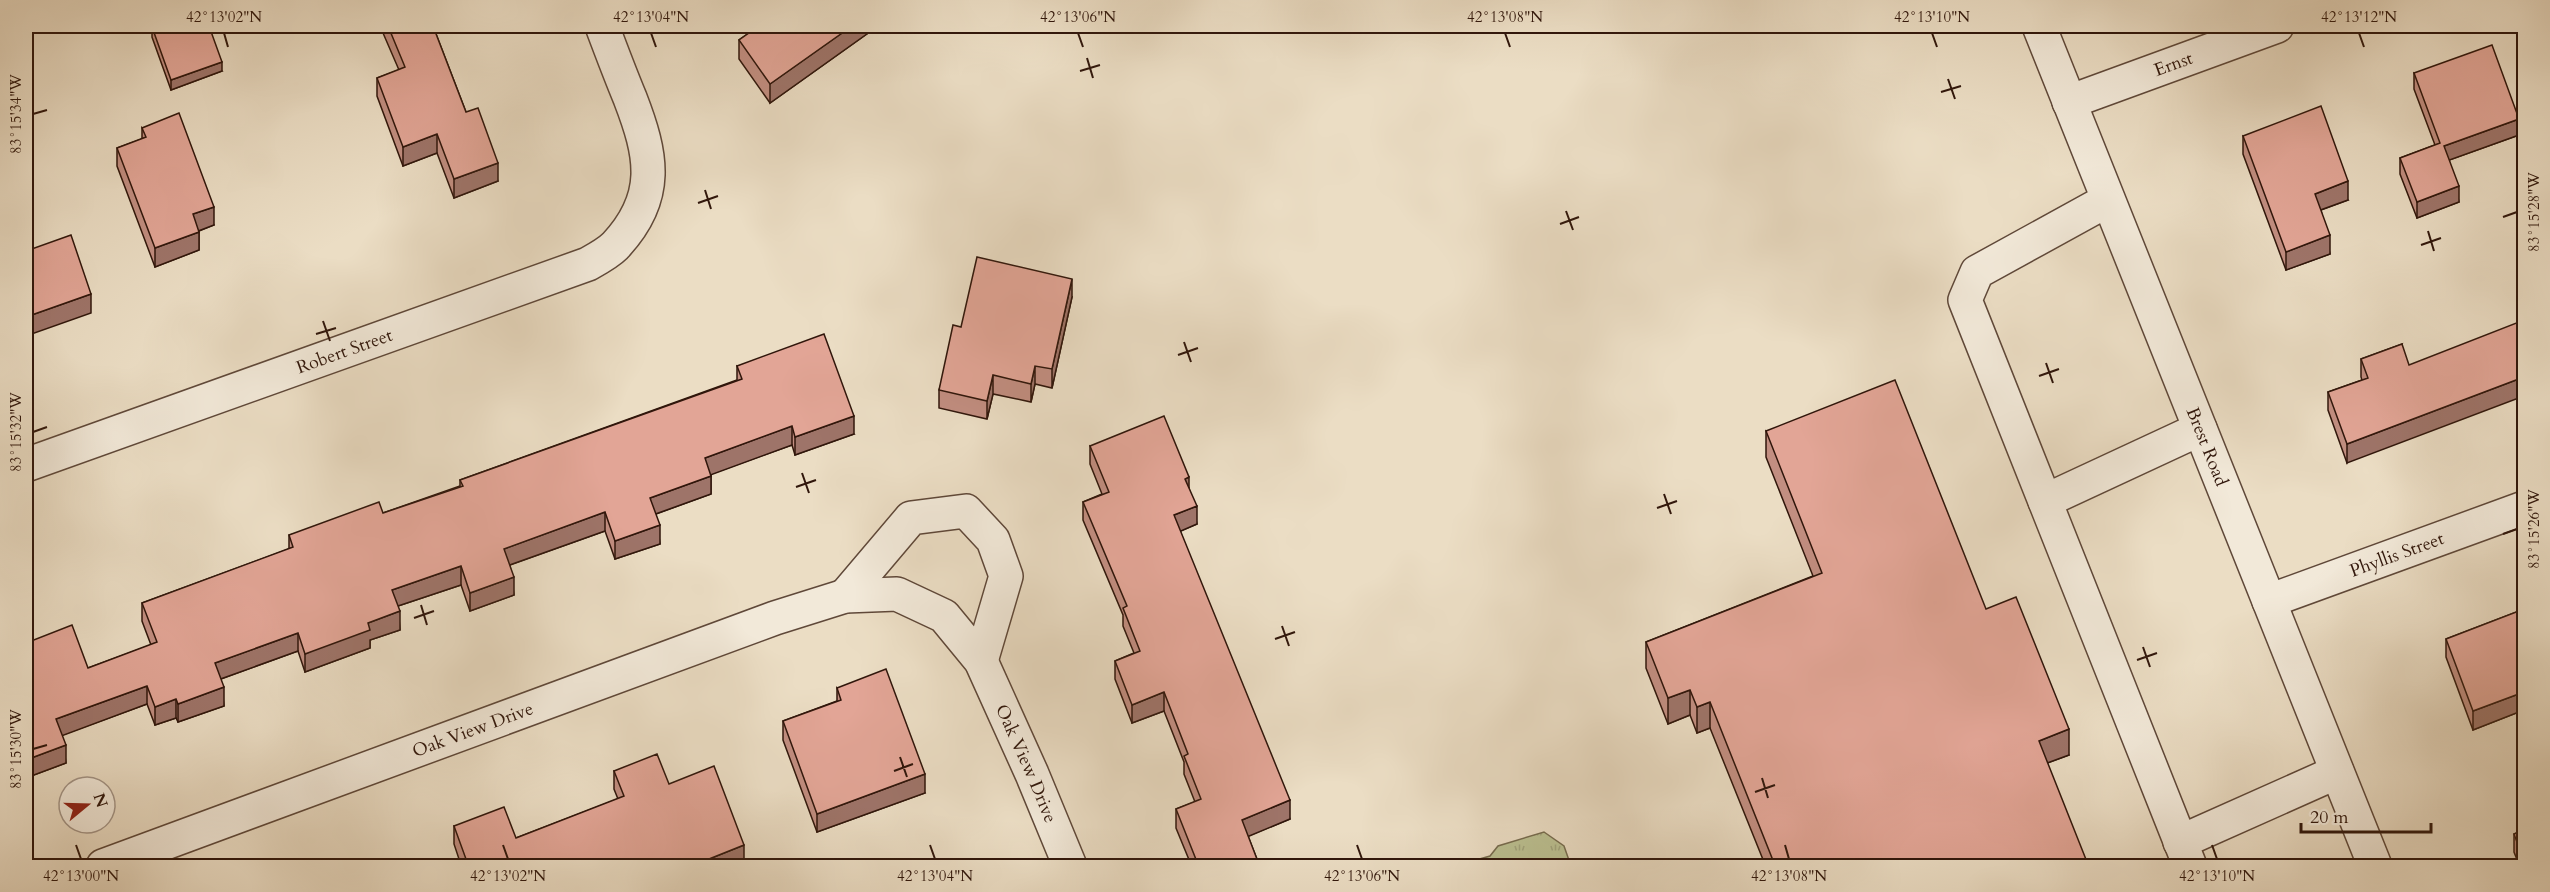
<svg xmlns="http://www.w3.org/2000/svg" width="2550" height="892" font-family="Cardo,serif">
  <defs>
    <pattern id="park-tufts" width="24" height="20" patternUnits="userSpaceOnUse" patternTransform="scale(1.5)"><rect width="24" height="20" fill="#bbc091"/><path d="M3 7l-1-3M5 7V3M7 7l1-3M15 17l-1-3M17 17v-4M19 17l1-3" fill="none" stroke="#a1a47c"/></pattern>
  </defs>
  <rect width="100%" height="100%" fill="#ebddc4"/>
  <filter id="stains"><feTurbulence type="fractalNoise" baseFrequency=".00333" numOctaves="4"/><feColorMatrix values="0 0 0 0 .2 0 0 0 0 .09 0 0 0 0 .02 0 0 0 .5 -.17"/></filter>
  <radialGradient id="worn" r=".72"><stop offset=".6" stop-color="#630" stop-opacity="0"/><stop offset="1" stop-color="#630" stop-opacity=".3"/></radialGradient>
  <path fill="url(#park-tufts)" stroke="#766b4e" stroke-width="1.5" d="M 1544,832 L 1564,846 L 1571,866 L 1455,866 L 1490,856 L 1498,846 Z"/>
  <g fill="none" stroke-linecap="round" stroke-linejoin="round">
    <defs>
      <g id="minor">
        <path id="s1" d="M 2039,26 L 2375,866"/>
        <path id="s2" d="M 2069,102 L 2277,26"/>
        <path d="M 2108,200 L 1977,272 L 1965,300 L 2190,866"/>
        <path id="s3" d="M 26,465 L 588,264 C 597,259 608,253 615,246 C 661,197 652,155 630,98 C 620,74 611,50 602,26"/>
        <path d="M 2045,501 L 2200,429"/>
        <path d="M 845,596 L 911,518 L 966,511 L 993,540 L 1006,576 L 981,661"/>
        <path id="s4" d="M 2269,601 L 2524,508"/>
        <path d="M 2180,842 L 2337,772"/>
        <path id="s5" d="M 103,866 L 775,618 L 845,596 L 897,594 L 944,616 L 981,661 L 1032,774 L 1070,866"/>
      </g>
    </defs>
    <use href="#minor" stroke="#5f4839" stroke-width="36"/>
    <use href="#minor" stroke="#f2e9d9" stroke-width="33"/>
  </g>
  <g fill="#c28e81" stroke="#30160b" stroke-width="1.5">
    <path d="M 380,26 L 433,26 L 466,112 L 498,181 L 454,198 L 437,153 L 403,166 L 377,96 L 377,78 L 399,70 Z"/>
    <path d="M 759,26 L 878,26 L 770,103 L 739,59 L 739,40 Z"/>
    <path d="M 152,27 L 222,71 L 171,90 L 152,37 Z"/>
    <path d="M 2414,73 L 2519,135 L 2449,160 L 2459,202 L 2417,218 L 2400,174 L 2400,158 L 2435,145 L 2414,89 Z"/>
    <path d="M 142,128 L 214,225 L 199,231 L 199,250 L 155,267 L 117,166 L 117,148 L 142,139 Z"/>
    <path d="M 2243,136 L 2348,200 L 2321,210 L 2330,254 L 2286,270 L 2243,154 Z"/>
    <path d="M 1072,297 L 1052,388 L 1035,384 L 1031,402 L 993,394 L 987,419 L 939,408 L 939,390 L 961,327 Z"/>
    <path d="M 2402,344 L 2347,463 L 2328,410 L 2328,392 L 2362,380 L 2361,377 L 2361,359 Z"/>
    <path d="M 737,366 L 854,434 L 795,455 L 792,445 L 711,474 L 711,494 L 656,514 L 660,544 L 615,559 L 605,531 L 510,565 L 514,595 L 470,611 L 461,585 L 398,606 L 400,630 L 370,640 L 370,648 L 305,672 L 298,651 L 221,679 L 224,706 L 178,722 L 176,718 L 155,725 L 147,704 L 62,735 L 66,763 L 26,778 L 26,643 L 88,668 L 151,645 L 142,621 L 142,603 L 289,549 L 289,535 L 383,513 L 460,486 L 460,480 L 737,380 Z"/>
    <path d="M 1766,431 L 1986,609 L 2069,755 L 1766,867 L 1710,728 L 1697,733 L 1690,715 L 1668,724 L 1646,668 L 1646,642 L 1813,576 L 1766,457 Z"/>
    <path d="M 1090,446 L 1189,488 L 1197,524 L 1180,531 L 1290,819 L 1248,836 L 1260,867 L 1192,867 L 1176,828 L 1176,809 L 1195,802 L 1184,774 L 1184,762 L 1164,711 L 1132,723 L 1115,679 L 1115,661 L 1134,653 L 1123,626 L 1123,615 L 1083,520 L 1083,502 L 1102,494 L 1090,464 Z"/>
    <path d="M 2524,609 L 2524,710 L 2473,730 L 2446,657 L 2446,639 Z"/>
    <path d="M 837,688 L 925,793 L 817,832 L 783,740 L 783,721 L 837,701 Z"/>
    <path d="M 614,771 L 669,784 L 744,864 L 737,867 L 447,867 L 460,862 L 454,844 L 454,826 L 516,838 L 618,799 L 614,789 Z"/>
    <path d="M 2524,830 L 2524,867 L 2520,867 L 2514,852 L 2514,834 Z"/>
  </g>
  <g fill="#9e7469" stroke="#30160b" stroke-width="1.5">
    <path d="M 852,26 L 878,26 L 770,103 L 770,84 Z"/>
    <path d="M 222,62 L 222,71 L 171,90 L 171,80 Z"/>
    <path d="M 2519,119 L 2519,135 L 2444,162 L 2444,146 Z"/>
    <path d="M 437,134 L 437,153 L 403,166 L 403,147 Z"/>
    <path d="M 498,163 L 498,181 L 454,198 L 454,179 Z"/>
    <path d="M 2348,181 L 2348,200 L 2315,212 L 2315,194 Z"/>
    <path d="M 2459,186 L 2459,202 L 2417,218 L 2417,202 Z"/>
    <path d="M 214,207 L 214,225 L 193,233 L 193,214 Z"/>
    <path d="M 199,232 L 199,250 L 155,267 L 155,248 Z"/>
    <path d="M 2330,235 L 2330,254 L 2286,270 L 2286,252 Z"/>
    <path d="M 1072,279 L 1072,297 L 1052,388 L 1052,369 Z"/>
    <path d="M 91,294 L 91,313 L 26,336 L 26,317 Z"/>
    <path d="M 1035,366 L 1035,384 L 1031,402 L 1031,384 Z"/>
    <path d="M 993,375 L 993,394 L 987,419 L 987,401 Z"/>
    <path d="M 2524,377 L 2524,396 L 2347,463 L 2347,444 Z"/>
    <path d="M 854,416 L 854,434 L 795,455 L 795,437 Z"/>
    <path d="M 792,426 L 792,445 L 705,477 L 705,458 Z"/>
    <path d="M 711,476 L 711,494 L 650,516 L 650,498 Z"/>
    <path d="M 1189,477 L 1189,496 L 1185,479 Z"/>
    <path d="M 1197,506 L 1197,524 L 1174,534 L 1174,515 Z"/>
    <path d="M 605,512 L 605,531 L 504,567 L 504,549 Z"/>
    <path d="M 660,525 L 660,544 L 615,559 L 615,541 Z"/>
    <path d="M 461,566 L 461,585 L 392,608 L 392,590 Z"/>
    <path d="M 514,577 L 514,595 L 470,611 L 470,593 Z"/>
    <path d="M 400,611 L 400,630 L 370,640 L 370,648 L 305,672 L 305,654 L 368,623 Z"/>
    <path d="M 298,633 L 298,651 L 215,681 L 215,663 Z"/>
    <path d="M 147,686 L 147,704 L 56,738 L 56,719 Z"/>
    <path d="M 224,687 L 224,706 L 178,722 L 178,704 Z"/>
    <path d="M 1690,690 L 1690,715 L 1668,724 L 1668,698 Z"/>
    <path d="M 1164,692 L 1164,711 L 1132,723 L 1132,705 Z"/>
    <path d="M 2524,692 L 2524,710 L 2473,730 L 2473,711 Z"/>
    <path d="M 176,699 L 176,718 L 155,725 L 155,707 Z"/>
    <path d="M 1710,702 L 1710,728 L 1697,733 L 1697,707 Z"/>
    <path d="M 2069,729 L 2069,755 L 2039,766 L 2039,741 Z"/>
    <path d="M 66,745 L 66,763 L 26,778 L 26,760 Z"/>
    <path d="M 925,774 L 925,793 L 817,832 L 817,814 Z"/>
    <path d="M 1290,800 L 1290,819 L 1242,839 L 1242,820 Z"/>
    <path d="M 744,845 L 744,864 L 737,867 L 689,867 Z"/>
  </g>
  <g fill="#e2a596" stroke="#30160b" stroke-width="1.5">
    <path d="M 156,26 L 209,26 L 222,62 L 171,80 L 152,27 Z"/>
    <path d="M 388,26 L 433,26 L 466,112 L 478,108 L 498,163 L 454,179 L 437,134 L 403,147 L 377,78 L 405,67 Z"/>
    <path d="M 759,26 L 852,26 L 770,84 L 739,40 Z"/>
    <path d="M 2492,45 L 2519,119 L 2444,146 L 2459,186 L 2417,202 L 2400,158 L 2440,143 L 2414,73 Z"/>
    <path d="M 2321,106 L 2348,181 L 2315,194 L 2330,235 L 2286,252 L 2243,136 Z"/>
    <path d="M 179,113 L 214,207 L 193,214 L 199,232 L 155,248 L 117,148 L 146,137 L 142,128 Z"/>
    <path d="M 71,235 L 91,294 L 26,317 L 26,251 Z"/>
    <path d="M 977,257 L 1072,279 L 1052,369 L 1035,366 L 1031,384 L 993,375 L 987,401 L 939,390 L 953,325 L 961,327 Z"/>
    <path d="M 2524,320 L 2524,377 L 2347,444 L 2328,392 L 2368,378 L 2361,359 L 2402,344 L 2409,365 Z"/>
    <path d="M 824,334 L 854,416 L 795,437 L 792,426 L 705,458 L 711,476 L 650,498 L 660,525 L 615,541 L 605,512 L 504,549 L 514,577 L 470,593 L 461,566 L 392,590 L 400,611 L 368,623 L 370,630 L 305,654 L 298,633 L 215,663 L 224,687 L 178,704 L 176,699 L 155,707 L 147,686 L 56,719 L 66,745 L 26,760 L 26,643 L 72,625 L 88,668 L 157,642 L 142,603 L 293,547 L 289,535 L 379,502 L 383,513 L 463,486 L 460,480 L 742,379 L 737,366 Z"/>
    <path d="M 1895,380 L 1986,609 L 2016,597 L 2069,729 L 2039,741 L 2089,867 L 1767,867 L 1774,863 L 1710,702 L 1697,707 L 1690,690 L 1668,698 L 1646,642 L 1822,573 L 1766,431 Z"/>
    <path d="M 1164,416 L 1189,477 L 1185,479 L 1197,506 L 1174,515 L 1290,800 L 1242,820 L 1260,867 L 1199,867 L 1176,809 L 1201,799 L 1184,756 L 1188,754 L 1164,692 L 1132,705 L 1115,661 L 1140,651 L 1123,608 L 1127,606 L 1083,502 L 1109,492 L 1090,446 Z"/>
    <path d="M 2524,609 L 2524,692 L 2473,711 L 2446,639 Z"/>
    <path d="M 886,669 L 925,774 L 817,814 L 783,721 L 841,700 L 837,688 Z"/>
    <path d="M 657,754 L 669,784 L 714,766 L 744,845 L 689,867 L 667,867 L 667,865 L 663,867 L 447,867 L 466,859 L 454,826 L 504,807 L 516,838 L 624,796 L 614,771 Z"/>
    <path d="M 2524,830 L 2524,861 L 2514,834 Z"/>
  </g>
  <path fill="none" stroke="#30160b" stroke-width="2" d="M 224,33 L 228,47M 651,33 L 656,47M 1078,33 L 1083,47M 1505,33 L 1510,47M 1932,33 L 1937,47M 2359,33 L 2364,47M 1087,58 L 1093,78M 1080,71 L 1100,65M 1948,79 L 1955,99M 1941,92 L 1961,86M 33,114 L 47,110M 705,190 L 711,209M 698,203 L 718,196M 1566,211 L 1573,230M 2503,217 L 2517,212M 1560,224 L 1579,217M 2428,231 L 2434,251M 2421,245 L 2441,238M 323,321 L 330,341M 316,334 L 336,328M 1184,342 L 1191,362M 1178,355 L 1198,348M 2046,363 L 2053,383M 2039,376 L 2059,369M 33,432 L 47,427M 802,473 L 809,493M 796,487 L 816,480M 1664,494 L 1671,514M 1657,508 L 1677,501M 2503,534 L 2517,529M 421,605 L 427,625M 414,618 L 434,611M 1282,626 L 1289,646M 1275,639 L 1295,632M 2143,647 L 2150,667M 2137,660 L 2157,653M 33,749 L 47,745M 900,757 L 907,777M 894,771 L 913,764M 1762,778 L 1768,798M 1755,792 L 1775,785M 76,845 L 81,859M 503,845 L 508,859M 930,845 L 935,859M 1357,845 L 1362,859M 1785,845 L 1789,859M 2212,845 L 2217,859"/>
  <g text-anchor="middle" stroke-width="6" stroke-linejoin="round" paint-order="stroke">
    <g font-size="18" fill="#30160b" stroke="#f2e9d9">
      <text dy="6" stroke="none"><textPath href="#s2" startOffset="111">Ernst</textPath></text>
      <text dy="6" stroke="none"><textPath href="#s3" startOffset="338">Robert Street</textPath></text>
      <text dy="6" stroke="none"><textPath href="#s1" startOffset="453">Brest Road</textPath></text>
      <text dy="6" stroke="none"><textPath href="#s4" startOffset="136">Phyllis Street</textPath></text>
      <text dy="6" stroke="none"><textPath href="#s5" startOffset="394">Oak View Drive</textPath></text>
      <text dy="6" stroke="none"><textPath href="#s5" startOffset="1064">Oak View Drive</textPath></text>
    </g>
  </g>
  <rect width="2550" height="892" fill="none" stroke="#ebddc4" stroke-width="66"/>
  <g transform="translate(87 805) rotate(71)"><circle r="28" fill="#f2e9d9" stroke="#a49587" stroke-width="1.5"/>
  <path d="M0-4.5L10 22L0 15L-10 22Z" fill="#8f2418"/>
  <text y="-9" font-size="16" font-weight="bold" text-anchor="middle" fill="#30160b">N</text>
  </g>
  <path d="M2301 823v9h130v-9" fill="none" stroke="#30160b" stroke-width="3"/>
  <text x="2310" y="823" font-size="18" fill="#30160b" stroke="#f2e9d9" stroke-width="4.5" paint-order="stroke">20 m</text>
  <rect x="33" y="33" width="2484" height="826" fill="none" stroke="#30160b" stroke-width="2"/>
  <g font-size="15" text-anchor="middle" fill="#30160b">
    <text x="224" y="22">42°13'02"N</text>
    <text x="651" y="22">42°13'04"N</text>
    <text x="1078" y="22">42°13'06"N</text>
    <text x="1505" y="22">42°13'08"N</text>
    <text x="1932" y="22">42°13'10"N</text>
    <text x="2359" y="22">42°13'12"N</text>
    <text transform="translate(16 114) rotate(-90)" y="5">83°15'34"W</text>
    <text transform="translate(2534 212) rotate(-90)" y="5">83°15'28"W</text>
    <text transform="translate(16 432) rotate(-90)" y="5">83°15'32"W</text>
    <text transform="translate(2534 529) rotate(-90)" y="5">83°15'26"W</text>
    <text transform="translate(16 749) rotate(-90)" y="5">83°15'30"W</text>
    <text x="81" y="881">42°13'00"N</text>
    <text x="508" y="881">42°13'02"N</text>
    <text x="935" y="881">42°13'04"N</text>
    <text x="1362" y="881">42°13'06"N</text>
    <text x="1789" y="881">42°13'08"N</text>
    <text x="2217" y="881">42°13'10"N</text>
  </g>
  <rect width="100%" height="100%" filter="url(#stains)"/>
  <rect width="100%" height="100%" fill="url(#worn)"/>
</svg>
